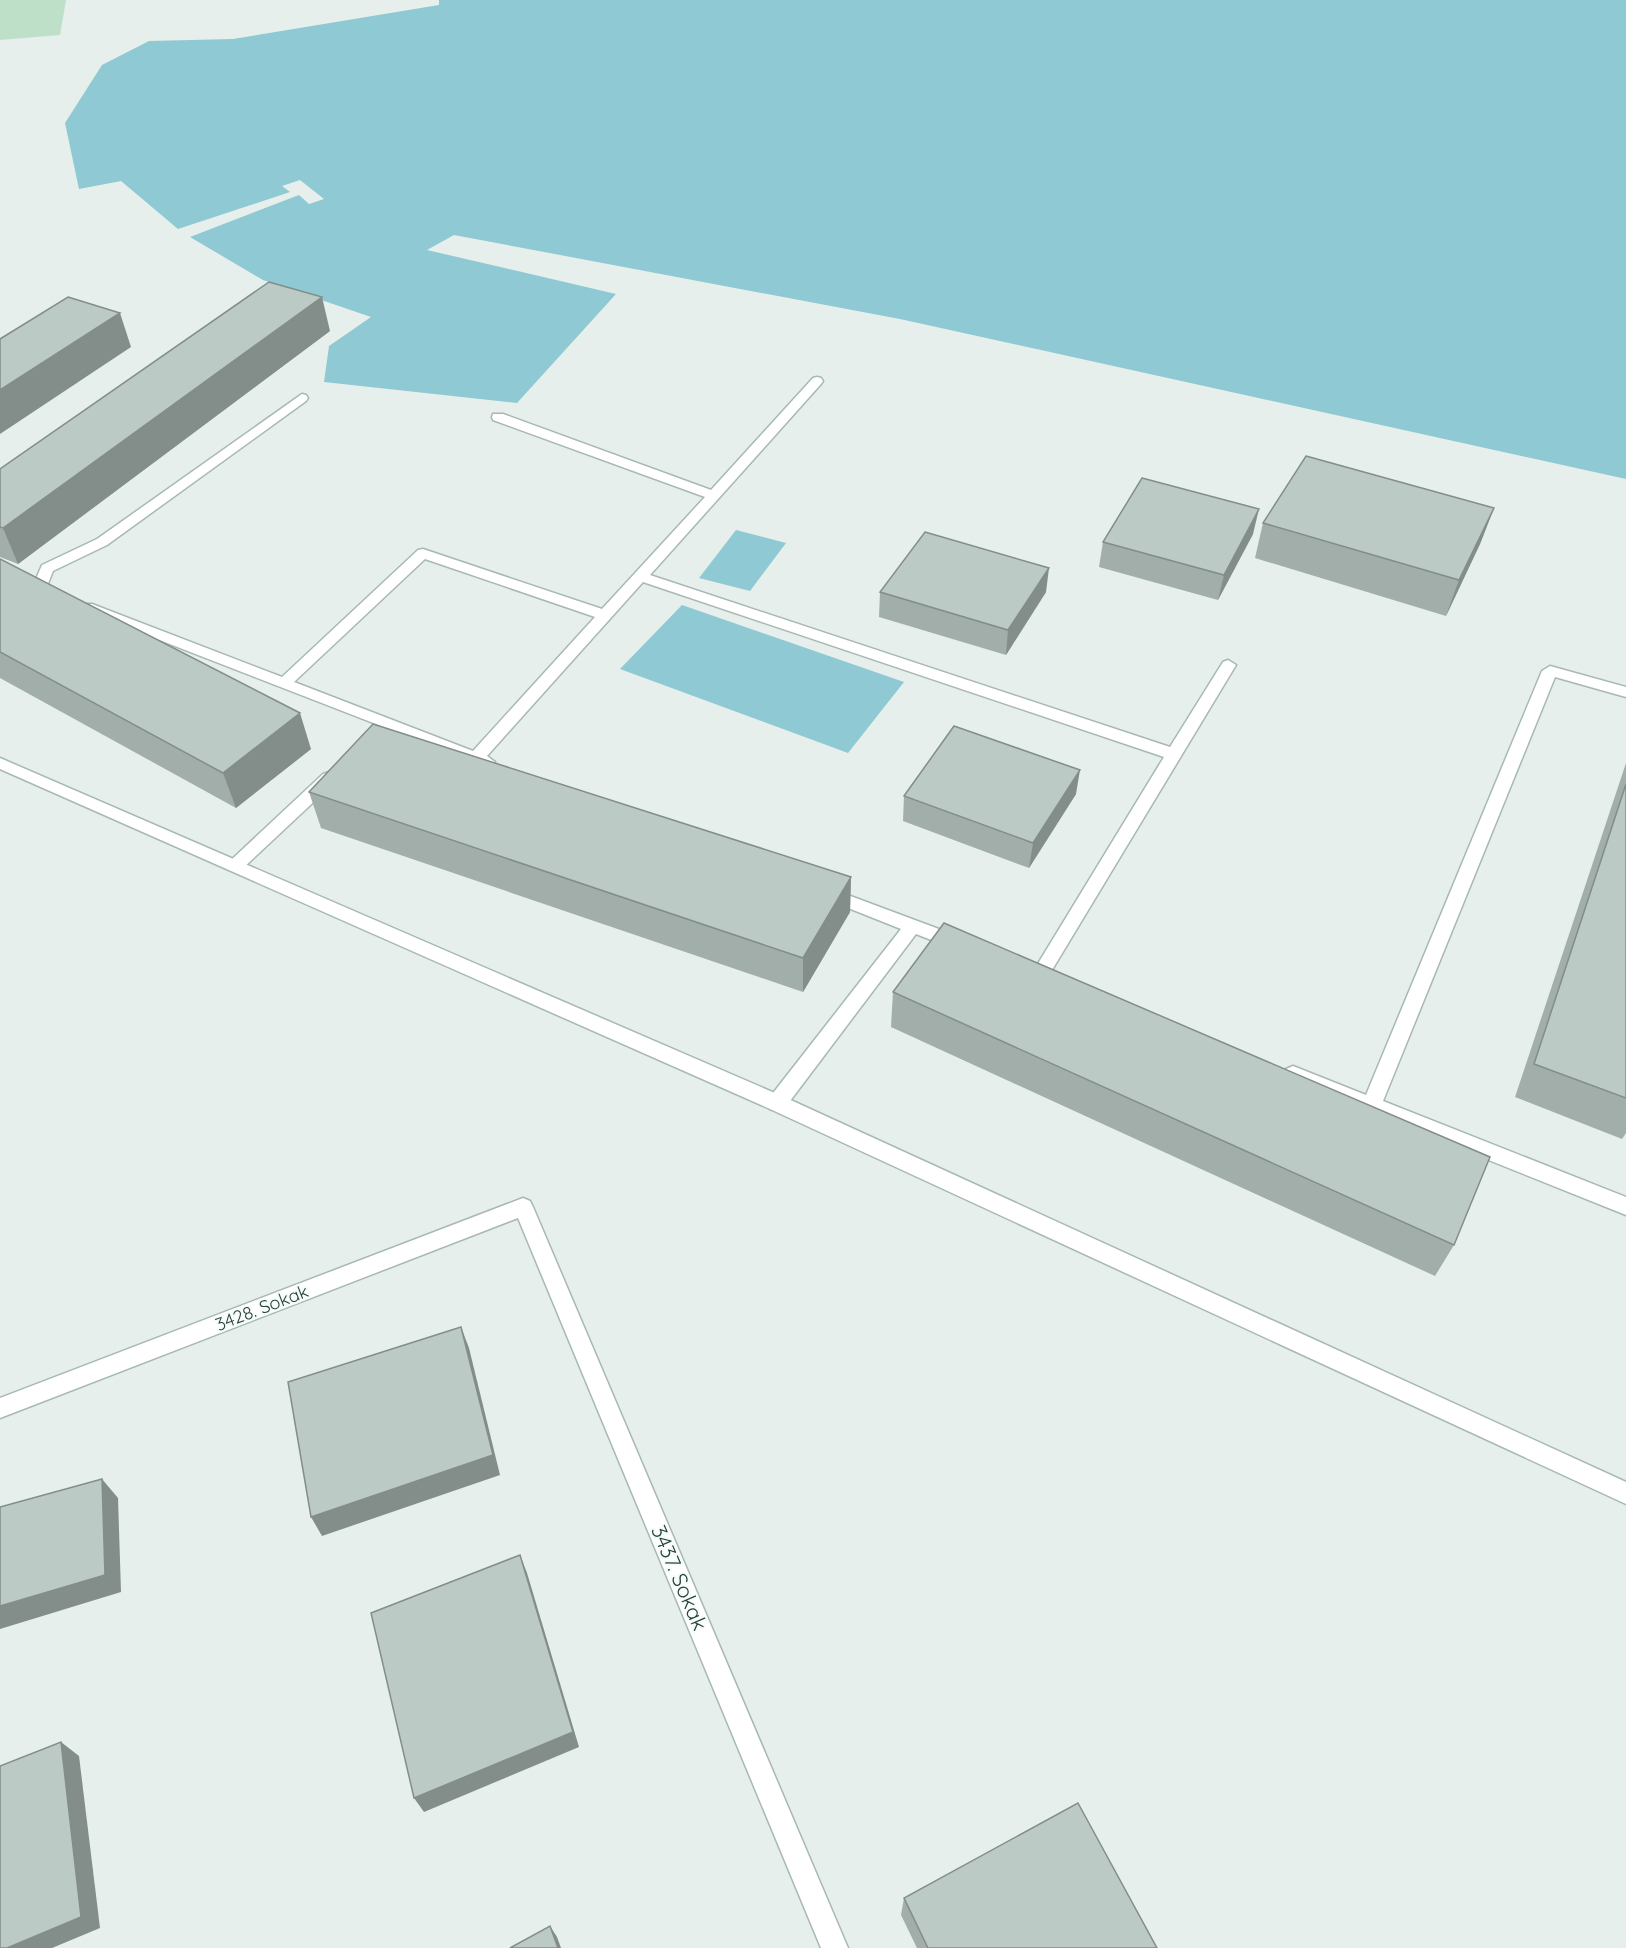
<svg xmlns="http://www.w3.org/2000/svg" width="1626" height="1948" font-family="Quicksand,sans-serif">
  <rect width="100%" height="100%" fill="#e6efeb"/>
  <path fill="#bfe0c8" d="M 0,0 L 66,0 L 60,35 L 0,40 Z"/>
  <g fill="#8ec9d4">
    <path d="M 439,0 L 1626,0 L 1626,479 L 900,319 L 454,235 L 427,250 L 616,294 L 517,403 L 324,382 L 329,346 L 371,317 L 263,280 L 190,237 L 299,195 L 309,204 L 324,199 L 300,180 L 282,186 L 290,192 L 178,229 L 121,181 L 79,189 L 65,123 L 102,65 L 149,41 L 233,39 L 439,5 Z"/>
    <path d="M 736,530 L 786,543 L 750,591 L 699,578 Z"/>
    <path d="M 682,605 L 904,682 L 848,753 L 620,669 Z"/>
  </g>
  <g fill="none" stroke-linecap="round" stroke-linejoin="round">
    <defs>
      <g id="lane">
        <path d="M 817,377 L 821,378 L 823,381 L 821,384 L 650,575 L 1170,747 L 1223,662 L 1228,660 L 1236,665 L 1046,980 L 1040,982 L 1034,980 L 1031,975 L 1164,757 L 643,582 L 487,756 L 495,762 L 493,766 L 487,767 L 82,610 L 80,607 L 82,604 L 92,604 L 282,677 L 418,550 L 423,549 L 602,609 L 705,497 L 493,420 L 492,417 L 493,414 L 503,414 L 711,490 L 813,378 ZM 425,559 L 595,617 L 473,751 L 294,682 Z"/>
        <path d="M 302,394 L 306,395 L 308,398 L 306,401 L 107,545 L 53,571 L 47,586 L 60,594 L 58,597 C 50,599 37,595 32,588 L 42,565 L 97,539 Z"/>
        <path d="M 1550,666 L 1626,687 L 1626,697 L 1555,677 L 1383,1101 L 1626,1197 L 1626,1215 L 1286,1079 L 1284,1074 L 1286,1069 L 1293,1066 L 1366,1095 L 1542,671 Z"/>
        <path d="M 329,772 L 335,774 L 337,778 L 335,782 L 242,869 L 236,871 L 230,869 L 228,865 L 230,861 L 323,774 Z"/>
        <path d="M 829,888 L 963,938 L 966,943 L 963,948 L 957,950 L 916,934 L 784,1109 L 777,1111 L 770,1109 L 767,1103 L 770,1097 L 901,929 L 823,898 L 820,894 L 823,890 Z"/>
      </g>
      <g id="street">
        <path d="M 0,758 L 784,1097 L 1626,1482 L 1626,1504 L 770,1109 L 0,769 Z"/>
        <path d="M 523,1198 L 530,1201 L 533,1207 L 848,1948 L 821,1948 L 518,1218 L 0,1418 L 0,1398 Z"/>
      </g>
    </defs>
    <use href="#lane" stroke="#a8b8b2" stroke-width="3"/>
    <use href="#street" stroke="#a8b8b2" stroke-width="3"/>
    <use href="#lane" fill="#fff" fill-rule="evenodd"/>
    <use href="#street" fill="#fff" fill-rule="evenodd"/>
  </g>
  <g fill="#a1aea9">
    <path d="M 330,331 L 18,564 L 0,557 L 0,469 Z"/>
    <path d="M 1494,508 L 1480,544 L 1446,616 L 1255,558 L 1263,523 Z"/>
    <path d="M 1253,534 L 1218,600 L 1099,567 L 1103,542 Z"/>
    <path d="M 0,559 L 311,749 L 236,808 L 0,678 Z"/>
    <path d="M 880,592 L 1046,592 L 1006,655 L 879,617 Z"/>
    <path d="M 1626,763 L 1626,1133 L 1622,1139 L 1515,1097 Z"/>
    <path d="M 309,792 L 851,877 L 850,912 L 803,992 L 321,828 Z"/>
    <path d="M 1076,794 L 1029,868 L 903,821 L 904,796 Z"/>
    <path d="M 893,992 L 1454,1245 L 1435,1276 L 891,1027 Z"/>
    <path d="M 904,1898 L 1157,1948 L 917,1948 L 901,1915 Z"/>
  </g>
  <g fill="#838d89">
    <path d="M 322,297 L 330,331 L 18,564 L 3,528 Z"/>
    <path d="M 120,313 L 131,347 L 0,434 L 0,390 Z"/>
    <path d="M 1494,508 L 1480,544 L 1446,616 L 1459,580 Z"/>
    <path d="M 1259,509 L 1253,534 L 1218,600 L 1224,575 Z"/>
    <path d="M 1049,568 L 1046,592 L 1006,655 L 1008,630 Z"/>
    <path d="M 300,713 L 311,749 L 236,808 L 223,773 Z"/>
    <path d="M 1080,770 L 1076,794 L 1029,868 L 1033,843 Z"/>
    <path d="M 851,877 L 850,912 L 803,992 L 803,958 Z"/>
    <path d="M 461,1327 L 469,1348 L 500,1475 L 322,1536 L 311,1517 Z"/>
    <path d="M 102,1479 L 118,1498 L 121,1592 L 0,1629 L 0,1606 Z"/>
    <path d="M 520,1555 L 527,1573 L 579,1747 L 424,1812 L 414,1798 Z"/>
    <path d="M 61,1742 L 79,1756 L 100,1928 L 52,1948 L 7,1948 Z"/>
    <path d="M 550,1926 L 557,1937 L 561,1948 L 558,1948 Z"/>
  </g>
  <g fill="#bbcac4" stroke="#838d89" stroke-width="1.5">
    <path d="M 269,282 L 322,297 L 3,528 L 0,527 L 0,469 Z"/>
    <path d="M 68,297 L 120,313 L 0,390 L 0,339 Z"/>
    <path d="M 1306,456 L 1494,508 L 1459,580 L 1263,523 Z"/>
    <path d="M 1142,478 L 1259,509 L 1224,575 L 1103,542 Z"/>
    <path d="M 925,532 L 1049,568 L 1008,630 L 880,592 Z"/>
    <path d="M 0,559 L 300,713 L 223,773 L 0,652 Z"/>
    <path d="M 373,724 L 851,877 L 803,958 L 309,792 Z"/>
    <path d="M 954,726 L 1080,770 L 1033,843 L 904,796 Z"/>
    <path d="M 1626,784 L 1626,1098 L 1534,1064 Z"/>
    <path d="M 944,923 L 1490,1157 L 1454,1245 L 893,992 Z"/>
    <path d="M 461,1327 L 493,1455 L 311,1517 L 288,1382 Z"/>
    <path d="M 102,1479 L 105,1575 L 0,1606 L 0,1507 Z"/>
    <path d="M 520,1555 L 573,1732 L 414,1798 L 371,1613 Z"/>
    <path d="M 61,1742 L 81,1917 L 7,1948 L 0,1948 L 0,1766 Z"/>
    <path d="M 1078,1803 L 1157,1948 L 928,1948 L 904,1898 Z"/>
    <path d="M 550,1926 L 558,1948 L 510,1948 Z"/>
  </g>
  <g text-anchor="middle" stroke-width="4.5" stroke-linejoin="round" paint-order="stroke">
    <g font-size="18" fill="#24423a" stroke="#f7fbf9">
      <text transform="translate(262 1308) rotate(-21)" y="6">3428. Sokak</text>
    </g>
    <g font-size="21" fill="#24423a" stroke="#f7fbf9">
      <text transform="translate(679 1578) rotate(67)" y="7">3437. Sokak</text>
    </g>
  </g>
</svg>
